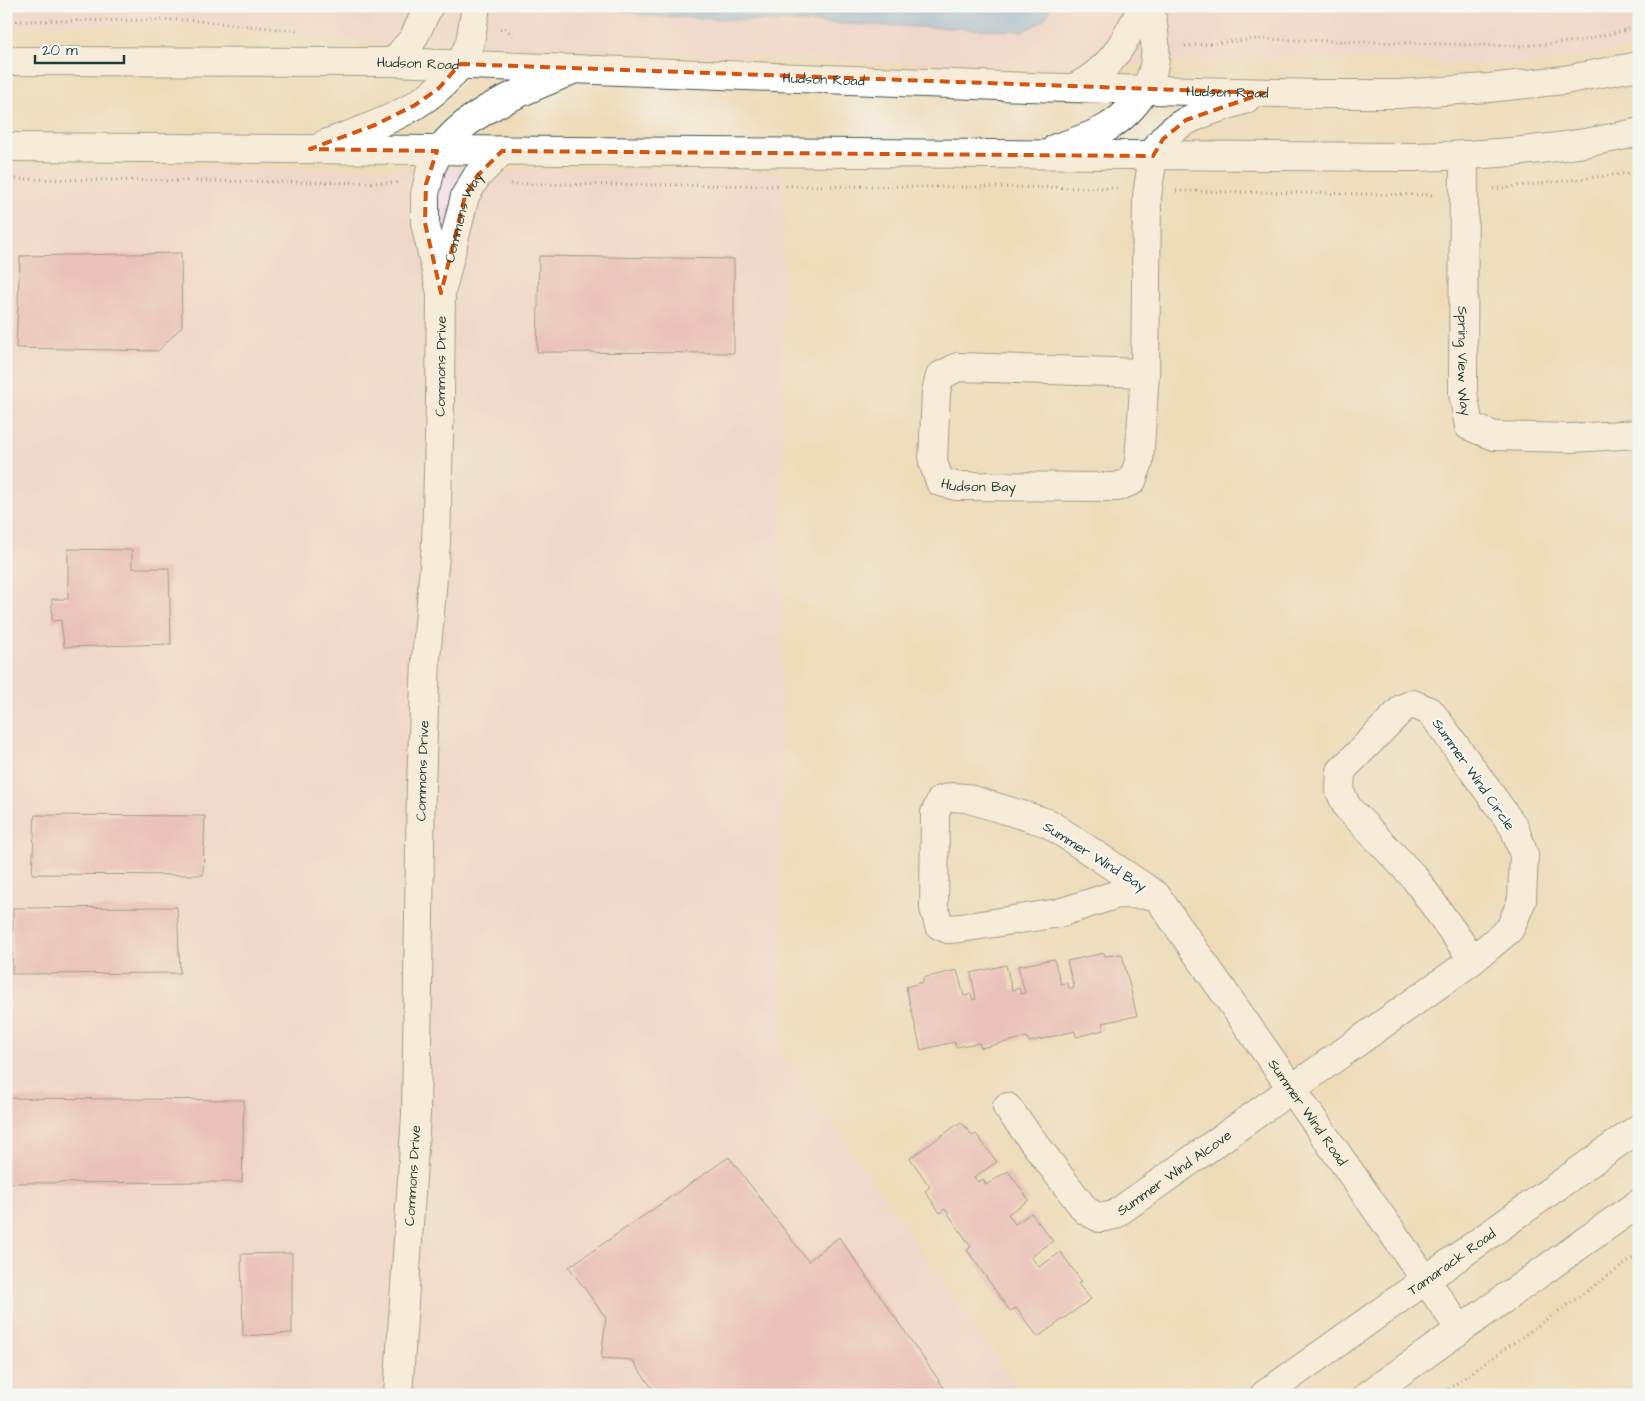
<svg xmlns="http://www.w3.org/2000/svg" width="1645" height="1401" font-family="'Architects Daughter',sans-serif">
  <rect width="100%" height="100%" fill="#f6f6f2"/>
  <filter id="ink" filterUnits="userSpaceOnUse"><feTurbulence type="fractalNoise" baseFrequency=".02" numOctaves="2"/><feDisplacementMap in="SourceGraphic" scale="10" xChannelSelector="R" yChannelSelector="G"/><feConvolveMatrix kernelMatrix="1 2 1 2 8 2 1 2 1" color-interpolation-filters="sRGB"/></filter>
  <filter id="wash" filterUnits="userSpaceOnUse"><feTurbulence type="fractalNoise" baseFrequency=".0096" numOctaves="4" result="noise"/><feDisplacementMap in="SourceGraphic" scale="20" xChannelSelector="R" yChannelSelector="G"/><feGaussianBlur stdDeviation="1.12" result="paint"/><feColorMatrix in="noise" values="0 0 0 0 0 0 0 0 0 0 0 0 0 0 0 0 0 1.4 0 .05"/><feComposite in="paint" operator="in"/></filter>
  <g filter="url(#wash)">
    <rect width="100%" height="100%" fill="#eedcb9"/>
    <g fill="#f1d0e2">
      <path d="M 6,6 L 1639,6 L 1639,46 L 1575,58 L 1502,65 L 1361,59 L 1249,58 L 1052,68 L 382,43 L 184,24 L 6,26 Z"/>
      <path d="M 6,166 L 783,172 L 781,1052 L 1022,1395 L 6,1395 Z"/>
    </g>
    <path fill="#85baf3" stroke="#527c94" d="M 598,6 L 1050,6 C 1049,21 1034,26 1022,31 L 646,16 Z"/>
    <g id="blocks">
      <g fill="#e49fbb">
        <path d="M 181,253 L 182,326 L 158,351 L 16,348 L 20,256 Z"/>
        <path d="M 539,256 L 734,259 L 734,353 L 537,352 Z"/>
        <path d="M 68,549 L 132,550 L 132,568 L 169,568 L 171,644 L 64,647 L 61,620 L 52,621 L 52,599 L 68,599 Z"/>
        <path d="M 35,815 L 205,816 L 203,875 L 32,874 Z"/>
        <path d="M 177,907 L 180,973 L 12,974 L 13,908 Z"/>
        <path d="M 1104,953 L 1105,956 L 1122,954 L 1137,1016 L 1102,1023 L 1104,1030 L 1076,1037 L 1075,1031 L 1029,1042 L 1027,1037 L 981,1048 L 979,1043 L 956,1047 L 954,1042 L 921,1050 L 906,987 L 923,982 L 923,978 L 957,970 L 964,996 L 971,994 L 973,1000 L 976,999 L 971,973 L 1006,965 L 1012,990 L 1019,988 L 1021,994 L 1025,993 L 1018,966 L 1054,959 L 1061,984 L 1067,983 L 1069,988 L 1074,988 L 1067,961 Z"/>
        <path d="M 6,1098 L 244,1100 L 242,1182 L 6,1183 Z"/>
        <path d="M 961,1122 L 973,1136 L 976,1134 L 997,1162 L 974,1177 L 978,1182 L 983,1179 L 986,1185 L 1008,1171 L 1029,1200 L 1008,1214 L 1015,1224 L 1031,1213 L 1053,1241 L 1031,1257 L 1039,1267 L 1061,1252 L 1081,1281 L 1078,1284 L 1091,1299 L 1038,1337 L 1016,1308 L 1010,1311 L 967,1250 L 971,1247 L 945,1209 L 940,1213 L 925,1191 L 930,1187 L 910,1158 Z"/>
        <path d="M 729,1157 L 808,1261 L 839,1237 L 949,1395 L 657,1395 L 632,1360 L 601,1358 L 606,1318 L 569,1267 Z"/>
        <path d="M 292,1253 L 292,1333 L 243,1336 L 241,1254 Z"/>
      </g>
    </g>
  </g>
  <g filter="url(#ink)">
    <use href="#blocks" fill-opacity="0" stroke="#3e5548" stroke-width="1"/>
    <g fill="none" stroke-linecap="round" stroke-linejoin="round">
      <defs>
        <g id="minor">
          <path d="M 393,62 L 413,39 L 429,6"/>
          <path d="M 460,64 L 470,43 L 476,6"/>
          <path d="M 1074,88 C 1113,68 1123,44 1143,6"/>
          <path d="M 1145,90 C 1161,62 1155,36 1150,6"/>
          <path id="s1" d="M 1464,155 L 1463,393 L 1469,426 L 1494,436 L 1571,438 L 1639,434"/>
          <path id="s2" d="M 442,289 L 465,196 L 477,176 L 502,151"/>
          <path id="s3" d="M 1145,373 L 958,367 L 940,376 L 936,392 L 933,462 L 940,482 L 956,486 L 1117,487 L 1132,481 L 1139,462 L 1145,373 L 1147,196 L 1153,156"/>
          <path d="M 952,797 L 966,798 L 1048,823 L 1156,895 L 1118,894 L 1059,913 L 961,928 L 948,929 L 939,925 L 934,908 L 935,813 L 941,800 Z"/>
          <path id="s4" d="M 1156,895 L 1460,1329"/>
          <path id="s5" d="M 1007,1107 L 1086,1211 L 1100,1218 L 1114,1215 L 1473,960 L 1510,929 L 1522,900 L 1524,855 L 1514,827 L 1431,712 L 1413,704 L 1403,708 L 1341,771 L 1340,791 L 1347,807 L 1414,877 L 1473,960"/>
          <path id="s6" d="M 398,1395 L 416,1115 L 421,785 L 426,659 L 436,543 L 440,402 L 441,293 L 425,223 L 425,194 L 431,168 L 439,151"/>
        </g>
        <g id="tertiary">
          <path id="s7" d="M 6,61 L 393,62 L 1027,87 L 1320,94 L 1398,94 L 1488,88 L 1564,80 L 1639,66"/>
          <path d="M 325,144 C 374,126 429,109 460,64"/>
          <path d="M 6,147 L 1413,157 C 1489,155 1565,150 1639,132"/>
          <path d="M 1056,148 C 1096,135 1121,127 1145,90"/>
          <path d="M 439,151 C 470,108 524,92 570,71"/>
          <path d="M 1153,156 C 1167,119 1212,111 1246,99"/>
          <path id="s8" d="M 1264,1395 L 1639,1128"/>
          <path d="M 1368,1395 L 1639,1203"/>
        </g>
      </defs>
      <use href="#minor" stroke="#3e5548" stroke-width="30"/>
      <use href="#tertiary" stroke="#3e5548" stroke-width="30"/>
      <g stroke="#3e5548" stroke-width="3" stroke-dasharray="1 4" stroke-linecap="butt">
        <path d="M 6,21 L 189,20 L 300,31"/>
        <path d="M 500,29 L 507,29 L 514,38"/>
        <path d="M 1185,46 L 1257,39 L 1522,46 L 1579,41 L 1639,27"/>
        <path d="M 6,179 L 397,183"/>
        <path d="M 511,184 L 1120,188"/>
        <path d="M 1493,189 L 1639,172"/>
        <path d="M 1176,191 L 1435,195"/>
        <path d="M 1440,1395 L 1639,1254"/>
      </g>
      <use href="#minor" stroke="#fff" stroke-width="28"/>
      <use href="#tertiary" stroke="#fff" stroke-width="28"/>
    </g>
  </g>
  <path d="M0 0H1645V1401H0ZM 460,64 L 1264,93 L 1186,120 L 1163,139 L 1153,156 L 502,151 L 477,176 L 465,196 L 441,293 L 425,223 L 426,184 L 437,151 L 310,149 L 375,125 L 415,105 L 439,88 Z" fill="#eedcb9" fill-opacity=".55" fill-rule="evenodd"/>
  <path fill="none" stroke="#d45610" stroke-width="4" stroke-dasharray="10 6" stroke-linejoin="round" d="M 460,64 L 1264,93 L 1186,120 L 1163,139 L 1153,156 L 502,151 L 477,176 L 465,196 L 441,293 L 425,223 L 426,184 L 437,151 L 310,149 L 375,125 L 415,105 L 439,88 Z"/>
  <g text-anchor="middle" stroke-width="4.5" stroke-linejoin="round" paint-order="stroke">
    <g font-size="14" fill="#1f3d34" stroke="#f6f6f2">
      <text dy="5" stroke="none"><textPath href="#s7" startOffset="412">Hudson Road</textPath></text>
      <text dy="5" stroke="none"><textPath href="#s7" startOffset="818">Hudson Road</textPath></text>
      <text dy="5" stroke="none"><textPath href="#s7" startOffset="1222">Hudson Road</textPath></text>
      <text dy="5" stroke="none"><textPath href="#s2" startOffset="75">Commons Way</textPath></text>
      <text dy="5" stroke="none"><textPath href="#s1" startOffset="206">Spring View Way</textPath></text>
      <text dy="5" stroke="none"><textPath href="#s6" startOffset="1030">Commons Drive</textPath></text>
      <text dy="5" stroke="none"><textPath href="#s3" startOffset="354">Hudson Bay</textPath></text>
      <text dy="5" stroke="none"><textPath href="#s6" startOffset="625">Commons Drive</textPath></text>
      <text transform="translate(1474 774) rotate(55)" y="5">Summer Wind Circle</text>
      <text transform="translate(1095 856) rotate(32)" y="5">Summer Wind Bay</text>
      <text dy="5" stroke="none"><textPath href="#s4" startOffset="265">Summer Wind Road</textPath></text>
      <text dy="5" stroke="none"><textPath href="#s5" startOffset="234">Summer Wind Alcove</textPath></text>
      <text dy="5" stroke="none"><textPath href="#s6" startOffset="220">Commons Drive</textPath></text>
      <text dy="5" stroke="none"><textPath href="#s8" startOffset="230">Tamarack Road</textPath></text>
    </g>
  </g>
  <rect width="1645" height="1401" fill="none" stroke="#f6f6f2" stroke-width="25"/>
  <path d="M35 55v8h89v-8" fill="none" stroke="#1f3d34" stroke-width="2.5"/>
  <text x="42" y="55" font-size="15" fill="#1f3d34" stroke="#f6f6f2" stroke-width="4" paint-order="stroke">20 m</text>
</svg>
